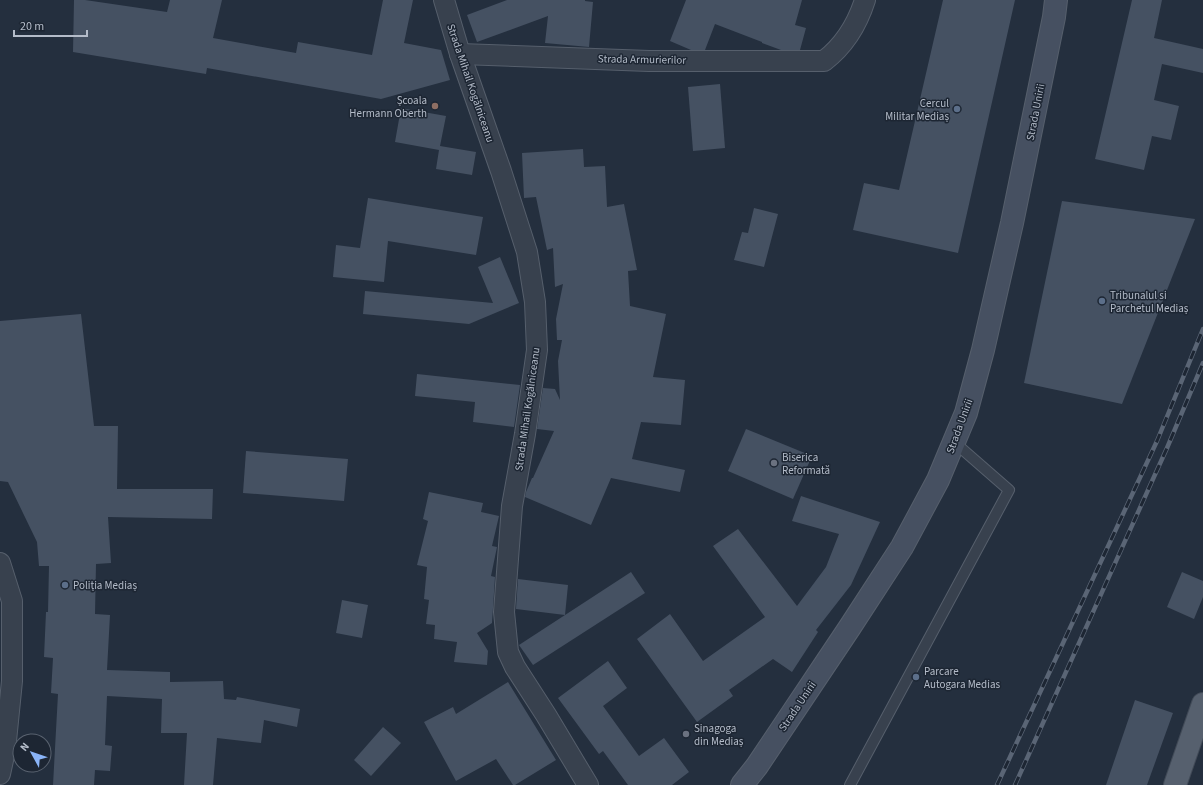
<svg xmlns="http://www.w3.org/2000/svg" width="1203" height="785" font-family="'Source Sans 3',sans-serif">
  <rect width="100%" height="100%" fill="#242f3e"/>
  <g fill="#455162">
    <path d="M 74,0 L 85,0 L 167,12 L 170,0 L 222,0 L 213,38 L 296,53 L 298,42 L 372,55 L 383,0 L 413,0 L 404,43 L 441,50 L 450,80 L 381,99 L 207,68 L 206,74 L 73,52 Z"/>
    <path d="M 507,0 L 585,0 L 585,1 L 593,2 L 589,47 L 545,43 L 548,16 L 477,42 L 467,15 Z"/>
    <path d="M 686,0 L 802,0 L 795,25 L 806,28 L 800,50 L 781,50 L 762,43 L 762,42 L 715,24 L 705,50 L 691,50 L 670,41 Z"/>
    <path d="M 943,0 L 1015,0 L 958,253 L 853,230 L 864,183 L 899,190 Z"/>
    <path d="M 1132,0 L 1162,0 L 1154,38 L 1203,49 L 1203,73 L 1162,64 L 1154,100 L 1179,106 L 1171,140 L 1152,136 L 1144,170 L 1095,159 Z"/>
    <path d="M 720,84 L 725,148 L 693,151 L 688,87 Z"/>
    <path d="M 401,108 L 446,116 L 440,146 L 476,152 L 472,175 L 436,169 L 439,150 L 395,142 Z"/>
    <path d="M 583,149 L 584,167 L 605,166 L 607,207 L 624,204 L 637,270 L 628,271 L 630,306 L 666,314 L 653,377 L 685,380 L 681,425 L 641,422 L 632,459 L 685,470 L 680,492 L 611,478 L 591,525 L 525,497 L 526,492 L 532,478 L 533,478 L 554,431 L 537,429 L 543,388 L 555,389 L 560,400 L 558,361 L 562,340 L 557,340 L 556,319 L 563,284 L 555,287 L 553,248 L 547,250 L 536,197 L 524,198 L 522,153 Z"/>
    <path d="M 368,198 L 483,217 L 476,255 L 388,241 L 384,282 L 333,277 L 336,245 L 360,248 Z"/>
    <path d="M 1062,201 L 1195,219 L 1122,404 L 1024,383 Z"/>
    <path d="M 754,208 L 778,214 L 764,267 L 734,260 L 742,232 L 748,233 Z"/>
    <path d="M 500,257 L 519,303 L 469,324 L 363,314 L 365,291 L 493,303 L 478,267 Z"/>
    <path d="M 81,314 L 94,426 L 118,426 L 117,489 L 213,489 L 212,519 L 108,517 L 111,563 L 96,564 L 95,614 L 110,615 L 107,670 L 170,672 L 170,682 L 223,681 L 224,699 L 236,700 L 237,697 L 300,709 L 297,727 L 264,720 L 261,743 L 217,738 L 213,785 L 184,785 L 187,733 L 161,733 L 162,699 L 107,696 L 105,745 L 112,746 L 110,771 L 95,770 L 94,785 L 53,785 L 58,694 L 51,693 L 53,658 L 44,657 L 46,612 L 48,612 L 49,566 L 39,566 L 37,542 L 8,482 L 0,481 L 0,321 Z"/>
    <path d="M 417,374 L 520,385 L 514,427 L 473,422 L 475,402 L 415,396 Z"/>
    <path d="M 746,429 L 812,456 L 793,499 L 728,471 Z"/>
    <path d="M 246,451 L 348,459 L 344,501 L 243,493 Z"/>
    <path d="M 429,492 L 483,503 L 481,512 L 499,516 L 492,546 L 497,547 L 491,576 L 495,577 L 492,623 L 477,633 L 488,651 L 487,665 L 454,662 L 457,642 L 434,639 L 435,625 L 426,624 L 429,600 L 424,599 L 427,567 L 417,565 L 428,521 L 423,519 Z"/>
    <path d="M 801,496 L 880,522 L 851,585 L 816,630 L 818,632 L 792,672 L 773,659 L 729,690 L 733,696 L 697,722 L 637,639 L 670,614 L 703,661 L 765,617 L 713,546 L 738,529 L 797,606 L 826,567 L 839,534 L 792,521 Z"/>
    <path d="M 631,572 L 645,593 L 533,665 L 519,645 Z"/>
    <path d="M 1182,572 L 1203,581 L 1203,597 L 1194,619 L 1167,607 Z"/>
    <path d="M 518,579 L 568,585 L 565,615 L 516,609 Z"/>
    <path d="M 342,600 L 368,605 L 362,638 L 336,633 Z"/>
    <path d="M 608,661 L 627,688 L 603,706 L 639,756 L 664,738 L 689,772 L 672,785 L 628,785 L 603,751 L 599,754 L 558,698 Z"/>
    <path d="M 508,682 L 556,760 L 515,785 L 513,785 L 496,759 L 456,781 L 424,722 L 453,707 L 456,714 Z"/>
    <path d="M 1135,700 L 1173,713 L 1147,785 L 1106,785 Z"/>
    <path d="M 383,727 L 401,743 L 371,776 L 354,760 Z"/>
  </g>
  <g fill="none" stroke-linecap="round" stroke-linejoin="round">
    <defs>
      <path id="service" d="M 850,785 L 1009,490 L 954,442"/>
      <g id="minor">
        <path d="M 444,0 L 460,54 L 501,171 L 527,252 L 535,302 L 537,350 L 525,434 L 512,506 L 504,612 L 508,652 L 515,667 L 546,715 L 588,785"/>
        <path d="M 460,54 L 649,61 L 824,61 C 845,45 857,25 865,0"/>
        <path d="M 0,563 L 12,601 L 12,681 L 5,751 L 0,774"/>
      </g>
      <path id="secondary" d="M 742,785 L 757,766 L 850,627 L 902,547 L 938,480 L 966,413 L 983,350 L 1012,223 L 1054,17 L 1056,0"/>
      <path id="primary" d="M 1175,785 L 1203,704"/>
    </defs>
    <use href="#service" stroke="#565f6c" stroke-width="12"/>
    <use href="#minor" stroke="#565f6c" stroke-width="22"/>
    <use href="#secondary" stroke="#565f6c" stroke-width="24"/>
    <use href="#primary" stroke="#414a57" stroke-width="24"/>
    <use href="#service" stroke="#38414e" stroke-width="10"/>
    <use href="#minor" stroke="#38414e" stroke-width="20"/>
    <use href="#secondary" stroke="#465061" stroke-width="22"/>
    <use href="#primary" stroke="#56606e" stroke-width="22"/>
    <defs>
      <g id="rail">
        <path d="M 997,785 L 1157,441 L 1203,329"/>
        <path d="M 1015,785 L 1167,448 L 1203,363"/>
      </g>
    </defs>
    <use href="#rail" stroke="#5a6575" stroke-width="4.5"/>
    <use href="#rail" stroke="#1d2633" stroke-width="3" stroke-dasharray="9" stroke-linecap="butt"/>
  </g>
  <circle fill="#8d6e63" stroke="#1d2633" stroke-width="1.5" cx="435" cy="106" r="4"/>
  <g fill="#5c6f8a" stroke="#1d2633" stroke-width="1.5">
    <circle cx="957" cy="109" r="4"/>
    <circle cx="1102" cy="301" r="4"/>
    <circle cx="65" cy="585" r="4"/>
    <circle cx="916" cy="677" r="4"/>
  </g>
  <g fill="#6b7280" stroke="#1d2633" stroke-width="1.5">
    <circle cx="774" cy="463" r="4"/>
    <circle cx="686" cy="734" r="4"/>
  </g>
  <g text-anchor="middle" stroke-width="3" stroke-linejoin="round" paint-order="stroke">
    <g font-size="11" fill="#b4bcc9" stroke="#1d2633">
      <text transform="translate(642 59) rotate(1)" y="4">Strada Armurierilor</text>
      <text transform="translate(471 83) rotate(71)" y="4">Strada Mihail Kogălniceanu</text>
      <text transform="translate(1035 112) rotate(-79)" y="4">Strada Unirii</text>
      <text transform="translate(527 409) rotate(-82)" y="4">Strada Mihail Kogălniceanu</text>
      <text transform="translate(959 426) rotate(-70)" y="4">Strada Unirii</text>
      <text transform="translate(797 706) rotate(-56)" y="4">Strada Unirii</text>
    </g>
    <g font-size="11" fill="#b4bcc9" stroke="#1d2633" text-anchor="start">
      <text x="427" y="104" text-anchor="end">Școala<tspan x="427" dy="13">Hermann Oberth</tspan></text>
      <text x="949" y="107" text-anchor="end">Cercul<tspan x="949" dy="13">Militar Mediaș</tspan></text>
      <text x="1110" y="299">Tribunalul si<tspan x="1110" dy="13">Parchetul Mediaș</tspan></text>
      <text x="782" y="461">Biserica<tspan x="782" dy="13">Reformată</tspan></text>
      <text x="73" y="589">Poliția Mediaș</text>
      <text x="924" y="675">Parcare<tspan x="924" dy="13">Autogara Medias</tspan></text>
      <text x="694" y="732">Sinagoga<tspan x="694" dy="13">din Mediaș</tspan></text>
    </g>
  </g>
  <g transform="translate(32 753) rotate(310)"><circle r="19" fill="#1d2633" stroke="#59626f"/>
  <path d="M0-3L7 15L0 10L-7 15Z" fill="#8ab4f8"/>
  <text y="-6" font-size="11" font-weight="bold" text-anchor="middle" fill="#b4bcc9">N</text>
  </g>
  <path d="M14 30v6h73v-6" fill="none" stroke="#b4bcc9" stroke-width="2"/>
  <text x="20" y="30" font-size="12" fill="#b4bcc9" stroke="#1d2633" stroke-width="3" paint-order="stroke">20 m</text>
</svg>
